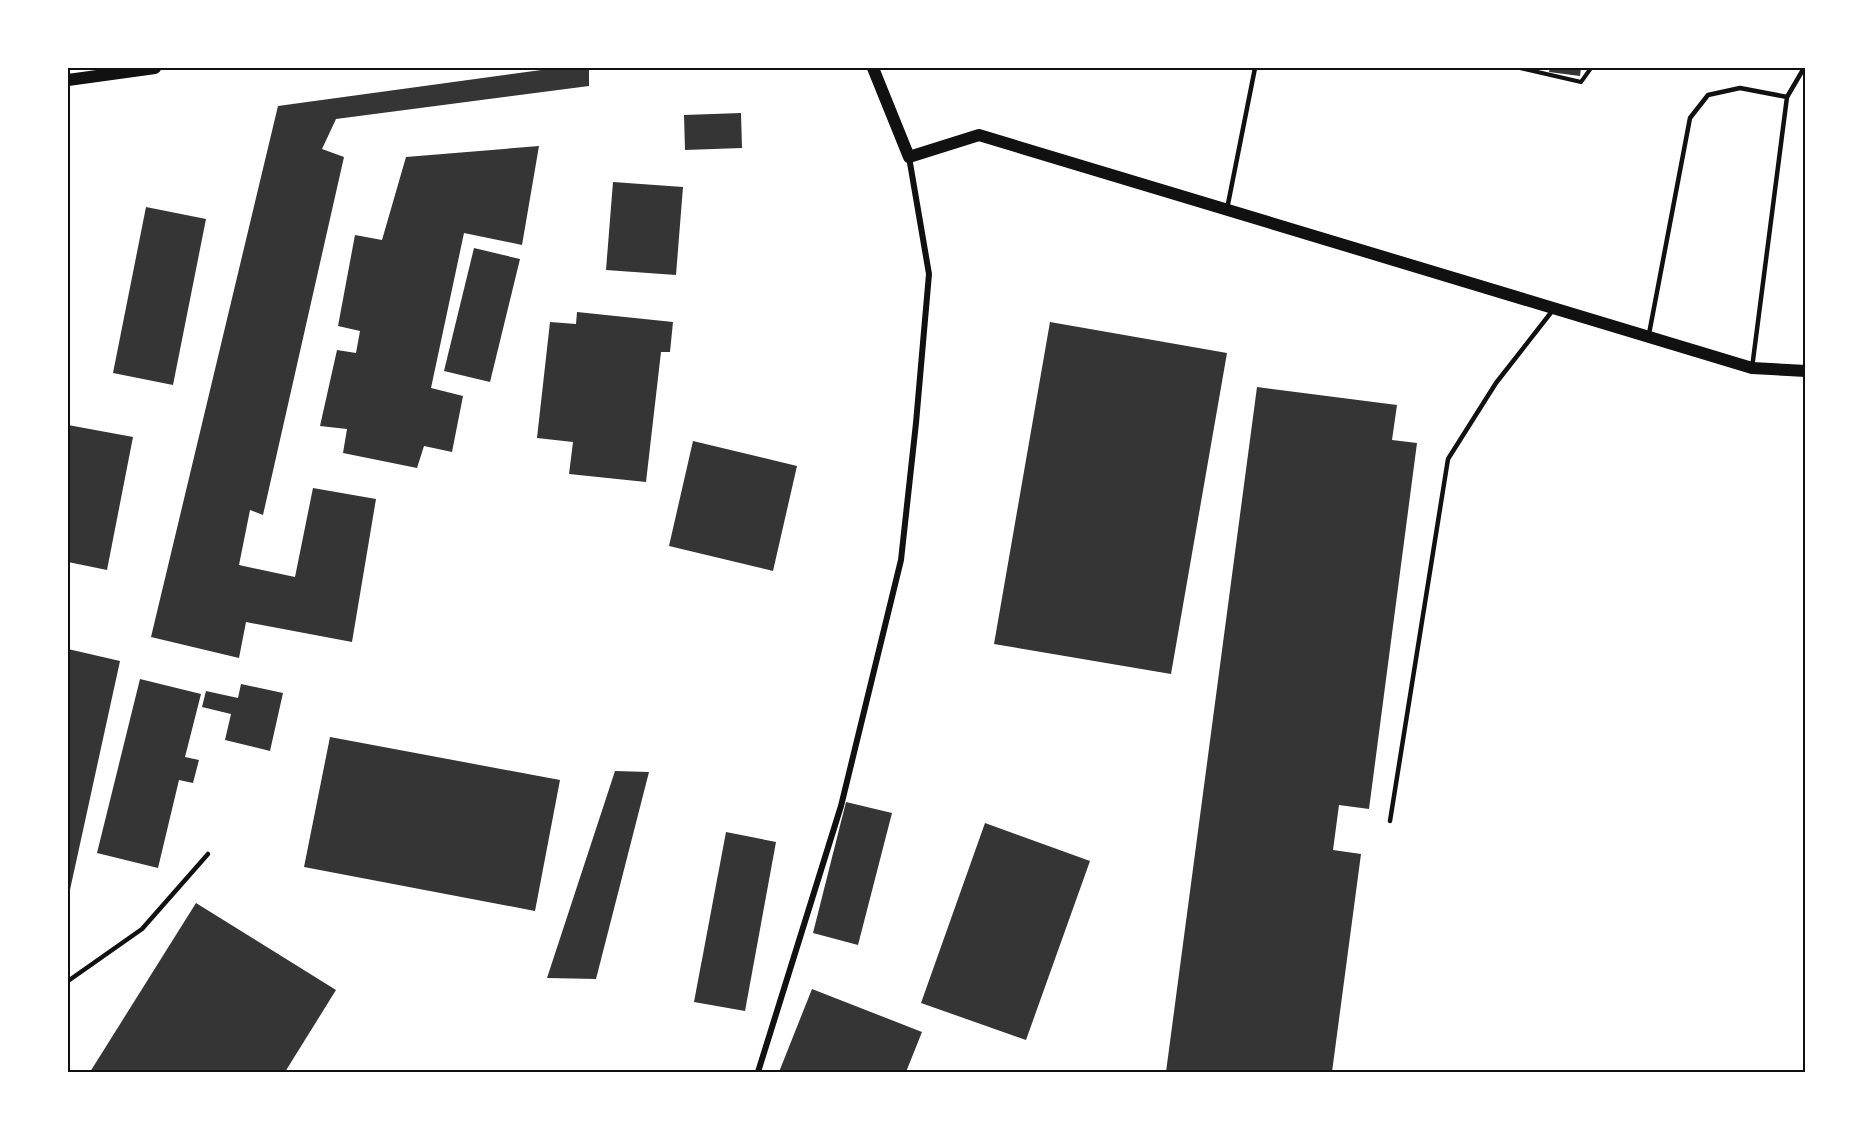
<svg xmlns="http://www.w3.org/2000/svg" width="1873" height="1140" font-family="Barlow,sans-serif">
  <rect width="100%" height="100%" fill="#fff"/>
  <g fill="#353535">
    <path d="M 556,68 L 589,68 L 589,86 L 336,119 L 322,149 L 344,157 L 263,515 L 250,510 L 239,565 L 295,577 L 313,488 L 376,499 L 352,642 L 246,622 L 239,658 L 151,637 L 278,106 Z"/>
    <path d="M 1550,68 L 1581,68 L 1580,76 L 1549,72 Z"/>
    <path d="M 741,113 L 742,148 L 685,150 L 684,115 Z"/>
    <path d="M 539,146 L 522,245 L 464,233 L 431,388 L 463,396 L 452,452 L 424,446 L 417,468 L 343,453 L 347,429 L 320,426 L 337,350 L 356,353 L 360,331 L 338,326 L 355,235 L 382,240 L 406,157 Z"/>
    <path d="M 613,182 L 683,187 L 676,275 L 606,270 Z"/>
    <path d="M 146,207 L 206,219 L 173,385 L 113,373 Z"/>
    <path d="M 474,248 L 520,259 L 490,382 L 444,371 Z"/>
    <path d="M 577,312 L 673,322 L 670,352 L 661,352 L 646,482 L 569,474 L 573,442 L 537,438 L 550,322 L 576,324 Z"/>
    <path d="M 1050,322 L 1227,353 L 1171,674 L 994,644 Z"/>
    <path d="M 1257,387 L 1397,405 L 1392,440 L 1417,443 L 1369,809 L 1339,805 L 1333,850 L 1361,854 L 1332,1072 L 1166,1072 Z"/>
    <path d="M 68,425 L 133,437 L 107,570 L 68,562 Z"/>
    <path d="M 693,441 L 797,466 L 773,571 L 669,546 Z"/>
    <path d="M 68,649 L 120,661 L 68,899 Z"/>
    <path d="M 140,679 L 201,694 L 185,757 L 199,760 L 193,783 L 179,780 L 158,868 L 97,853 Z"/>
    <path d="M 241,684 L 283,693 L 270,751 L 225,740 L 231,714 L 202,707 L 206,691 L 238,698 Z"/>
    <path d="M 330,737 L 560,780 L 535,911 L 304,867 Z"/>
    <path d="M 615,771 L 649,772 L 596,979 L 547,978 Z"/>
    <path d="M 846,802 L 892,813 L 858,945 L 813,933 Z"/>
    <path d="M 985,823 L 1090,861 L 1026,1040 L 921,1003 Z"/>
    <path d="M 726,832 L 776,842 L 745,1011 L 694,1002 Z"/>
    <path d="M 196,903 L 336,990 L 285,1072 L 90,1072 Z"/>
    <path d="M 812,989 L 922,1032 L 906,1072 L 779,1072 Z"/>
  </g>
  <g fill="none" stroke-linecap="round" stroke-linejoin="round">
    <path stroke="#111" stroke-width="4" d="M 1520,68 L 1581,82 L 1591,68"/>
    <g stroke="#111" stroke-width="4.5">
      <path d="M 1787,97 L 1804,68"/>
      <path d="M 1227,209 L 1255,68"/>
      <path d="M 1649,334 L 1690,118 L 1708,95 L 1740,88 L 1787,97 L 1752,368"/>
      <path d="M 1390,821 L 1448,459 L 1496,383 L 1553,310"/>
      <path d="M 68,981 L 142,929 L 208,854"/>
    </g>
    <path stroke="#111" stroke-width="6" d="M 758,1072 L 841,806 L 901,560 L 916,423 L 929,274 L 909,157"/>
    <g stroke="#111" stroke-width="12">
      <path d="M 873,68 L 909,157 L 979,135 L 1752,368 L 1806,371"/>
      <path d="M 68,80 L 155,68"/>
    </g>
  </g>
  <rect width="1873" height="1140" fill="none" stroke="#ffffff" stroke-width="138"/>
  <rect x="69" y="69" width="1735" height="1002" fill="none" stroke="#111" stroke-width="2"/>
</svg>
